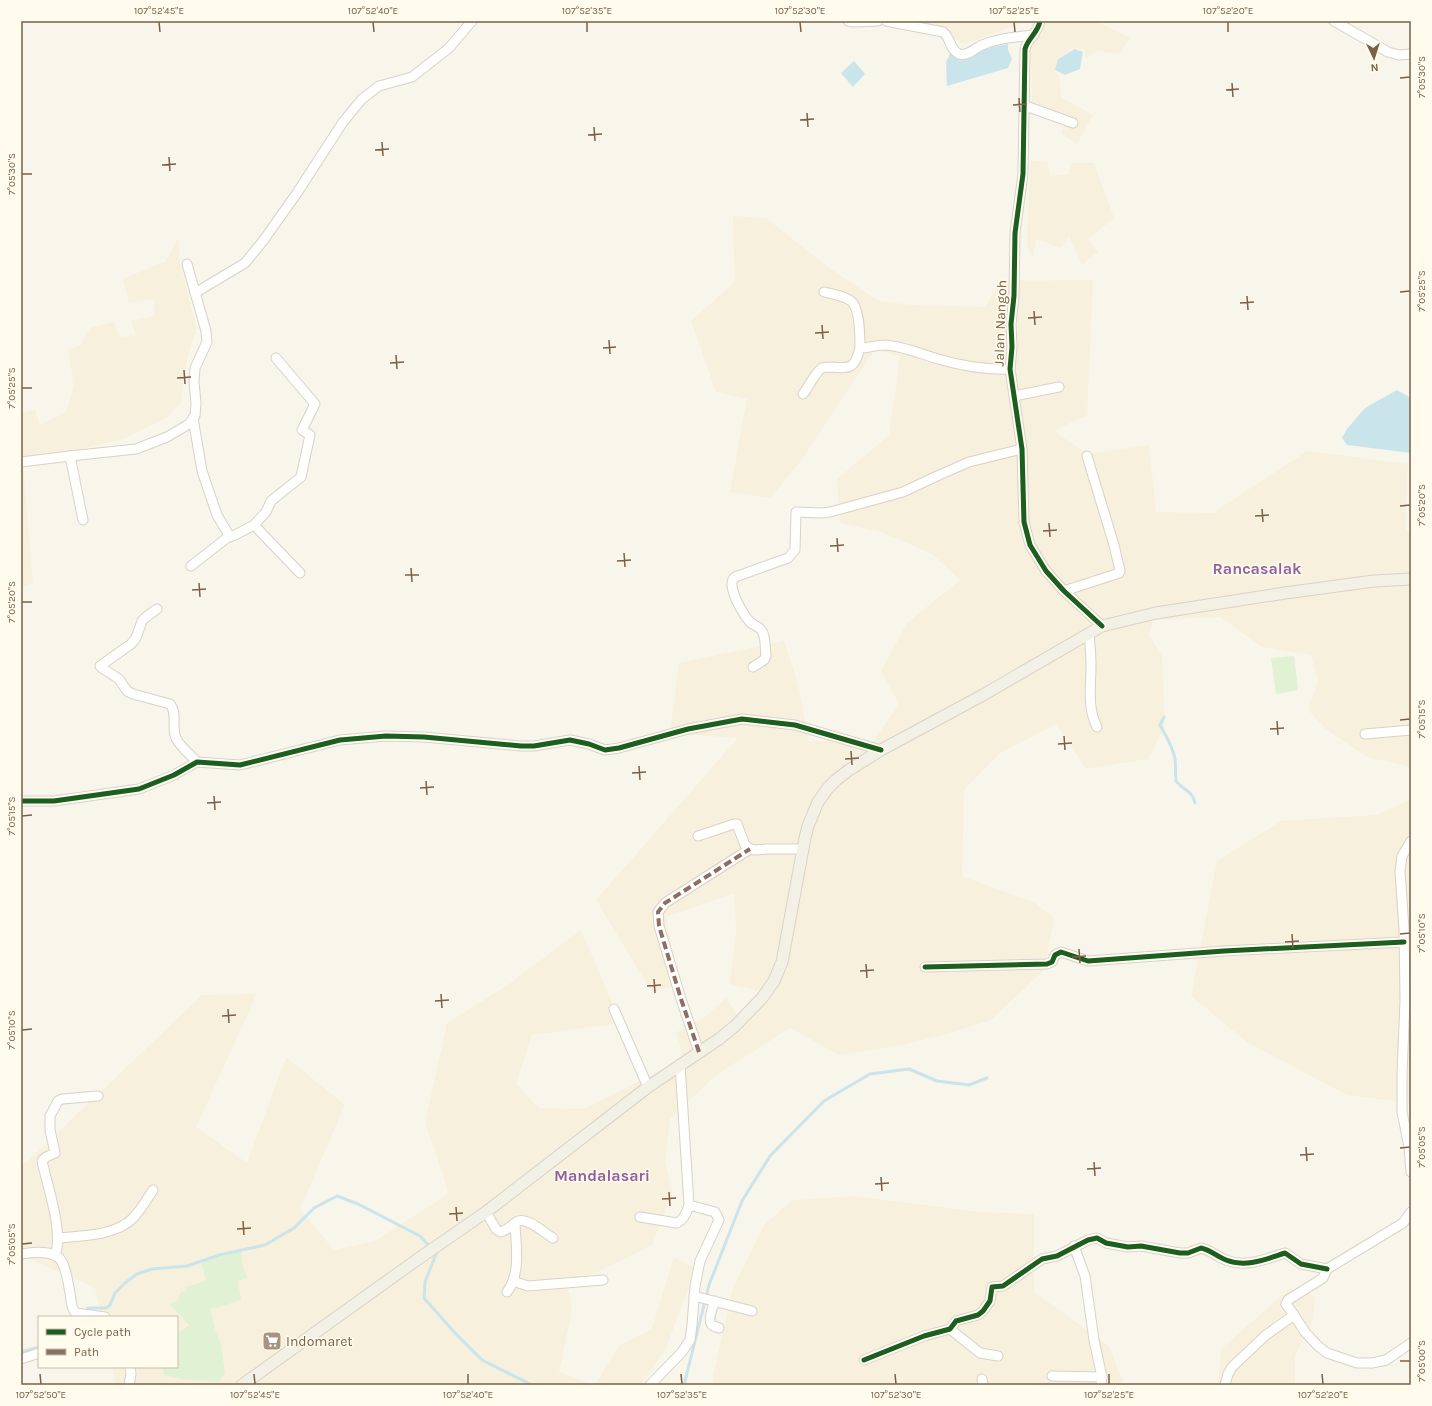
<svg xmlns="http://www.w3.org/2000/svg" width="1432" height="1406" font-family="Karla,sans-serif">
  <rect width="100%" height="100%" fill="#f8f5eb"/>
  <g fill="#f7f0dd">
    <path d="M 905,21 L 1025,21 L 1025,22 L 964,44 L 923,23 Z"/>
    <path d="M 1046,21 L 1095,21 L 1130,38 L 1119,54 L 1098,51 L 1085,59 L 1085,50 L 1074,47 L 1058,58 L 1055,72 L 1059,76 L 1061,97 L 1093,115 L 1077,144 L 1061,134 L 1066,121 L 1032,108 L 1031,44 Z"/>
    <path d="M 1030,161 L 1048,162 L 1049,176 L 1069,174 L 1072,163 L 1094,163 L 1114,218 L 1088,239 L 1098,252 L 1082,264 L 1069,236 L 1061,248 L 1036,239 L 1033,257 L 1027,246 Z"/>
    <path d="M 733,216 L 766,218 L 828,267 L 879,301 L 911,305 L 985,307 L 1000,281 L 1093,280 L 1087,415 L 1054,431 L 1087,454 L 1149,445 L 1156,512 L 1213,513 L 1307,451 L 1408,464 L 1405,531 L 1411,531 L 1411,767 L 1367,757 L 1326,729 L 1308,710 L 1318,681 L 1311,655 L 1262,647 L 1220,617 L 1153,620 L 1149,635 L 1162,656 L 1165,726 L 1148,759 L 1086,769 L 1056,724 L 1000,753 L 964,790 L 962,876 L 1035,903 L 1054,918 L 1044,970 L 991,1020 L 943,1035 L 902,1045 L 839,1055 L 790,1028 L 716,1075 L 670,1119 L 665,1162 L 673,1193 L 652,1245 L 593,1274 L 566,1280 L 572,1309 L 559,1372 L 593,1385 L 115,1385 L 112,1367 L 177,1367 L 177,1317 L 102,1317 L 95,1288 L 21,1255 L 21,1163 L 26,1163 L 202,995 L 257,994 L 196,1127 L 247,1163 L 286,1057 L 345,1105 L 300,1209 L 334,1250 L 375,1241 L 448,1194 L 444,1177 L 425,1123 L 447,1023 L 509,984 L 581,930 L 621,1023 L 532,1035 L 516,1084 L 539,1108 L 584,1109 L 683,1059 L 677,1032 L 702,1019 L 726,998 L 744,1025 L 768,993 L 730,984 L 736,932 L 734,893 L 666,917 L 678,985 L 652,992 L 596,900 L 738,738 L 670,733 L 679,663 L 784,641 L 798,684 L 809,741 L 872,743 L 899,704 L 881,671 L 907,623 L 960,580 L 932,554 L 881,532 L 840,523 L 837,479 L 889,435 L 900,357 L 875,349 L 801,461 L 770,498 L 730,492 L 747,399 L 716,392 L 691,321 L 735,282 Z"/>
    <path d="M 178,238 L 180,263 L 196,327 L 187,360 L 180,404 L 166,418 L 123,439 L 23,463 L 33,583 L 21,587 L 21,413 L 35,410 L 40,425 L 66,412 L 74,386 L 68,349 L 80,346 L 90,328 L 114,322 L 120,337 L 136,335 L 131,321 L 154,316 L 155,299 L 129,303 L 123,279 L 166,261 Z"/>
    <path d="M 1411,799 L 1411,1103 L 1347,1095 L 1247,1042 L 1191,996 L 1217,861 L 1281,821 L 1377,815 Z"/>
    <path d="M 855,1196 L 979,1212 L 1034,1214 L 1034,1292 L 1109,1346 L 1124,1384 L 716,1385 L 712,1381 L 733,1288 L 764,1225 L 793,1200 Z"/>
    <path d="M 674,1257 L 696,1269 L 665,1350 L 640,1385 L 595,1385 L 619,1346 L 652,1329 Z"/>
    <path d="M 1289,1289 L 1315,1296 L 1313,1320 L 1295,1356 L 1295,1385 L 1218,1385 L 1221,1349 Z"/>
  </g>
  <g fill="#e0f1d4">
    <path d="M 1294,656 L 1298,690 L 1276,694 L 1271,658 Z"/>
    <path d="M 241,1250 L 242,1264 L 247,1278 L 238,1281 L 241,1300 L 216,1308 L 210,1308 L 215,1330 L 221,1344 L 225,1374 L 218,1382 L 182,1379 L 164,1375 L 162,1367 L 177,1367 L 177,1341 L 179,1340 L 177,1338 L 177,1329 L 180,1332 L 189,1325 L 170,1304 L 177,1301 L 181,1292 L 186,1291 L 185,1287 L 206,1281 L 201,1261 Z"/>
  </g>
  <g fill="#cae4eb">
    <path d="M 1008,44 L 1008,50 L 1012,59 L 1008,68 L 947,86 L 946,62 L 951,52 L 982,49 Z"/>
    <path d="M 1075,49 L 1083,52 L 1080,69 L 1065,75 L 1055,70 L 1058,59 Z"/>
    <path d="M 854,61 L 865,74 L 853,87 L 841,73 Z"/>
    <path d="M 1397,390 L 1411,398 L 1411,453 L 1347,445 L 1342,438 L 1347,429 L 1365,408 Z"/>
  </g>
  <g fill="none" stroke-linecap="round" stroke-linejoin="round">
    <g stroke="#cae4eb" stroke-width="3">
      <path d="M 1164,717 L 1160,725 C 1166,736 1173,747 1175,759 C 1176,766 1175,774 1176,781 C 1183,790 1193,791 1195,803"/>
      <path d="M 434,1251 L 436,1254 L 425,1282 L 424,1298 L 455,1333 L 482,1360 L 532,1385"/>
      <path d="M 84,1312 L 88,1308 L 106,1308 L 110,1305 L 115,1293 L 125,1283 L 137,1274 L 152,1269 L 187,1266 L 219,1255 L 265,1245 L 294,1228 L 314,1208 L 337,1196 L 358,1204 L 420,1236 L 430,1247"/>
      <path d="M 21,1352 L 39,1347"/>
      <path d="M 684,1385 L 709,1285 L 742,1201 L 770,1156 L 824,1101 L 870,1074 L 909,1069 L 937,1081 L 969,1085 L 987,1078"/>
    </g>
    <defs>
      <g id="minor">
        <path d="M 848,21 L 854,22 L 878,21"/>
        <path d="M 886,21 L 943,32 C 951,38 949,49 959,54 C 967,57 975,48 982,45 C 999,38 1016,37 1034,35"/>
        <path d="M 1040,21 C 1038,33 1028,38 1025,49 L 1023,174 L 1015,233 L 1014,296 L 1011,324 L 1012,347 L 1010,369 L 1022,449 L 1024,522 L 1030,545 L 1046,571 L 1064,591 L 1102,626"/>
        <path d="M 1334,21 L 1388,52 L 1399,55 L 1411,54"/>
        <path d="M 1023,105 L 1073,123"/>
        <path d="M 824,292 C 832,294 845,296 851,301 C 860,308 860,337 860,348"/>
        <path d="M 195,293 L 245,263 L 263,241 L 297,193 L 343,122 L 362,99 L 379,86 L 412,77 L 449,48 L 472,21"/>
        <path d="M 803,394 C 808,388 816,371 822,368 C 825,367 828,367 831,367 C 851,369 855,368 860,348 C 868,348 876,345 885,345 C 903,346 921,354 938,359 C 962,366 986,370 1010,369"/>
        <path d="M 1014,396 L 1059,387"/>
        <path d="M 193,418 L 202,471 L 217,515 L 230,537"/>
        <path d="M 70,456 L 83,520"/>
        <path d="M 21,462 L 70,456 L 136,449 L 167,437 L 189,424 L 195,416 L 196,403 L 194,382 L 195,368 L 207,342 L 206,331 L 187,264"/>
        <path d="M 254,525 L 266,512 L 271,501 L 301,477 L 310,435 L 302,430 L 315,404 L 276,358"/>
        <path d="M 191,566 L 228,537 L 235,535 L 254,525 L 300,573"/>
        <path d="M 1064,591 L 1119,573 L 1120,571 L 1114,545 L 1087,456"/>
        <path d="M 157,609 L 146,617 L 142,621 L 136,638 L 131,644 L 100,666 L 102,668 L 119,679 L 127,691 L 133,694 L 170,704 C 178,714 171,726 176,738 C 180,747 191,755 197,762"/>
        <path d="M 1089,633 C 1090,644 1091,654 1091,665 C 1091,685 1087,708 1097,727"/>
        <path d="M 753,667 L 764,660 L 766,656 C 765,649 766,637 762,631 C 760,627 753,625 750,622 C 743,614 725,585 735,577 L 788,558 L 795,550 L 796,512 L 822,513 L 830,512 L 903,492 L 937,476 L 969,462 L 1022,449"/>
        <path d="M 1365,734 L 1411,730"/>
        <path d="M 21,801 L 54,801 L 139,789 L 174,775 L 197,762 L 240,765 L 340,740 L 386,736 L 424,737 L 521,746 L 534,746 L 570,740 L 589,744 L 605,750 L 619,748 L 688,729 L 742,719 L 795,725 L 881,750"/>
        <path d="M 698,836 L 734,824 L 737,824 L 738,827 L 745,845 L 750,849 L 755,850 L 767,849 L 803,849"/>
        <path d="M 1411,841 L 1402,856 L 1400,871 L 1404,929 L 1405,1000 L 1402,1074 L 1402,1112 L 1409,1147 L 1411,1172"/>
        <path d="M 925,967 L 1047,964 L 1052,962 L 1055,955 L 1061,952 L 1088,961 L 1224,951 L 1404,942"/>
        <path d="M 614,1009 L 648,1087"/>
        <path d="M 699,1052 L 681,999 L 659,926 L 658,912 L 665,903 L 750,849"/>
        <path d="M 680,1064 L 689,1205"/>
        <path d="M 486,1212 L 496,1229 L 500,1232 C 507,1231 511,1226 516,1222 C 526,1215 544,1233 553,1238"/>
        <path d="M 640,1217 L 677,1223 C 684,1220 687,1212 689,1205 L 715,1212 L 719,1220 L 700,1261 L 695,1286 L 692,1325 L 690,1340 L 682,1352 L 650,1385"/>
        <path d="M 58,1238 C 81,1236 116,1236 133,1218 C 141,1210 147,1199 153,1190"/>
        <path d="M 1074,1246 L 1085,1276 L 1094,1340 L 1102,1377 L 1101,1385"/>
        <path d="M 21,1254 C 33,1252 56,1250 62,1262 C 67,1271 68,1284 70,1293 C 71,1299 71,1306 74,1311 L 76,1313 L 105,1317"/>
        <path d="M 55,1255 C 64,1233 47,1185 42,1161 L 46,1157 L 55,1153 L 50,1130 L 50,1116 L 58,1101 L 62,1099 L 98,1096"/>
        <path d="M 513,1281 L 528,1286 L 603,1280"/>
        <path d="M 507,1292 C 521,1274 516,1245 515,1224"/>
        <path d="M 694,1296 L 752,1311"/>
        <path d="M 715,1301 C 713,1306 707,1321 712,1325 C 714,1327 717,1327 719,1328"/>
        <path d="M 1294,1315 L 1305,1332 L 1318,1346 L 1327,1353 L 1357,1363 L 1372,1363 L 1386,1360 L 1411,1343"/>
        <path d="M 950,1329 L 980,1353 L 998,1356"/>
        <path d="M 21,1359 L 39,1353"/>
        <path d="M 864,1360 L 924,1336 L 950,1329 L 956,1321 L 978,1315 L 983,1311 L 990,1301 L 992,1287 L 1003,1286 L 1042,1259 L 1057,1256 L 1088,1240 L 1097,1238 L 1106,1243 L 1128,1247 L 1141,1246 L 1180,1253 L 1188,1253 L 1201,1248 C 1211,1250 1217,1257 1226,1260 C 1246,1268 1266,1259 1285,1253 L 1301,1264 L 1327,1269"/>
        <path d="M 1052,1376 L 1102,1377"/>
        <path d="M 982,1379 L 983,1385"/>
        <path d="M 129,1385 L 131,1374 L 130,1367"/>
        <path d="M 1225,1385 L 1228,1374 L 1232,1367 L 1266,1335 L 1294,1315 L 1286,1304 L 1288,1300 L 1323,1278 L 1327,1269 L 1403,1223 L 1411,1212"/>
      </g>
      <path id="major" d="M 242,1385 L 418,1259 L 486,1212 L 648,1087 L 719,1039 L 735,1026 L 762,998 L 774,981 L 782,962 L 805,838 L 808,826 L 818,802 L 828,788 L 836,780 L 849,770 L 881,750 L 983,695 L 1102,626 L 1156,613 L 1285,593 L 1374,581 L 1411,579"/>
    </defs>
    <use href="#minor" stroke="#d8d2c9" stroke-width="11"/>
    <use href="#major" stroke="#dad2c8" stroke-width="13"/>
    <use href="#minor" stroke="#fefefc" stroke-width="9"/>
    <use href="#major" stroke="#f3f0e5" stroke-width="11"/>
    <path stroke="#8d6e63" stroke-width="4" stroke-dasharray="8 4" stroke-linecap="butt" d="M 699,1052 L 681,999 L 659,926 L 658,912 L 665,903 L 750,849"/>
    <defs>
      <g id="cycleway">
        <path d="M 1040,21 C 1038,33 1028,38 1025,49 L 1023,174 L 1015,233 L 1014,296 L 1011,324 L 1012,347 L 1010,369 L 1022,449 L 1024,522 L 1030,545 L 1046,571 L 1064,591 L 1102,626"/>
        <path d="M 21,801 L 54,801 L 139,789 L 174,775 L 197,762 L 240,765 L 340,740 L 386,736 L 424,737 L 521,746 L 534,746 L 570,740 L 589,744 L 605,750 L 619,748 L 688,729 L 742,719 L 795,725 L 881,750"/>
        <path d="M 925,967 L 1047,964 L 1052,962 L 1055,955 L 1061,952 L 1088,961 L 1224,951 L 1404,942"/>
        <path d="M 864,1360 L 924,1336 L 950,1329 L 956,1321 L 978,1315 L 983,1311 L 990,1301 L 992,1287 L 1003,1286 L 1042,1259 L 1057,1256 L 1088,1240 L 1097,1238 L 1106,1243 L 1128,1247 L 1141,1246 L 1180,1253 L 1188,1253 L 1201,1248 C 1211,1250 1217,1257 1226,1260 C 1246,1268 1266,1259 1285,1253 L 1301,1264 L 1327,1269"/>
      </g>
    </defs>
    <use href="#cycleway" stroke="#fffbed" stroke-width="8"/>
    <use href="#cycleway" stroke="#1b5e20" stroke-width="5"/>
  </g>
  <path fill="none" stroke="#7b6047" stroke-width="1.5" d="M 159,22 L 160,32M 373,22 L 374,32M 587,22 L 587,32M 800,22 L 801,32M 1014,22 L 1015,32M 1228,22 L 1228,32M 1400,78 L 1410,77M 1232,83 L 1233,97M 1226,90 L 1239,89M 1019,98 L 1020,112M 1013,105 L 1027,104M 807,113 L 808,127M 800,120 L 814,119M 594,127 L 595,141M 588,135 L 602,134M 382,142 L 383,156M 375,150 L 389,149M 169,157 L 170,171M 162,165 L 176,164M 22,174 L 32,174M 1400,292 L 1410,291M 1247,296 L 1248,310M 1240,303 L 1254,302M 1034,311 L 1035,325M 1028,318 L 1042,317M 822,325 L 823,339M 815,333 L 829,332M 609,340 L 610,354M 603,348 L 616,347M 396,355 L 397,369M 390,363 L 404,362M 184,370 L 185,384M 177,378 L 191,377M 22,388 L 32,388M 1400,506 L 1410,505M 1262,509 L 1263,522M 1255,516 L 1269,515M 1049,523 L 1050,537M 1043,531 L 1057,530M 837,538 L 838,552M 830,546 L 844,545M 624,553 L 625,567M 617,561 L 631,560M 411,568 L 412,582M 405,575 L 419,575M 199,583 L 200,597M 192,590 L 206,589M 22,602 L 32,602M 1400,720 L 1410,719M 1277,721 L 1278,735M 1270,729 L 1284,728M 1064,736 L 1065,750M 1058,744 L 1072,743M 851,751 L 852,765M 845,759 L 859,758M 639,766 L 640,780M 632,773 L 646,772M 426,781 L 427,795M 420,788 L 434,787M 214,796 L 215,810M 207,803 L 221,802M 22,816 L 32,815M 1292,934 L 1293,948M 1400,934 L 1410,933M 1285,942 L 1299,941M 1079,949 L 1080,963M 1072,957 L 1086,956M 866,964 L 867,978M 860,971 L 874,970M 654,979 L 655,993M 647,986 L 661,985M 441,994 L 442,1008M 435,1001 L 449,1000M 228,1009 L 229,1023M 222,1016 L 236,1015M 22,1030 L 32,1029M 1306,1147 L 1307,1161M 1400,1148 L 1410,1147M 1300,1155 L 1314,1154M 1094,1162 L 1095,1176M 1087,1169 L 1101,1168M 881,1177 L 882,1191M 875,1184 L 889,1183M 669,1192 L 670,1206M 662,1199 L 676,1198M 456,1207 L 457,1221M 449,1214 L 463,1213M 243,1221 L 244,1235M 237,1229 L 251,1228M 22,1244 L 32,1243M 1400,1361 L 1410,1361M 40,1374 L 41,1384M 254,1374 L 255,1384M 468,1374 L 468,1384M 681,1374 L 682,1384M 895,1374 L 896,1384M 1109,1374 L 1109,1384M 1322,1374 L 1323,1384"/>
  <defs>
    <symbol id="supermarket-square" viewBox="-11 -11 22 22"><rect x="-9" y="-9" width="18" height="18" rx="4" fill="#a79480" stroke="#fffbed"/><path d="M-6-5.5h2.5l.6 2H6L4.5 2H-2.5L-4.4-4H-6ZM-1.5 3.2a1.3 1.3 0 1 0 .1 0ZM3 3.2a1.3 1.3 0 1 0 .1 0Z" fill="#fff"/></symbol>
  </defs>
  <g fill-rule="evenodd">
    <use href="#supermarket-square" x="261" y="1330" width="22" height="22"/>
  </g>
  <g text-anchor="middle" stroke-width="3" stroke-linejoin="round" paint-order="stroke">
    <g font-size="14" fill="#7b6047" stroke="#fffbed">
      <text transform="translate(1000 323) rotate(-88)" y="5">Jalan Nangoh</text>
    </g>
    <g font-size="14" fill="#7b6047" stroke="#fffbed" text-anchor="start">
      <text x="286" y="1346">Indomaret</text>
    </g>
    <g font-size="16" font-weight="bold" fill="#93629e" stroke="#fffbed">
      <text x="1257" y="574">Rancasalak</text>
      <text x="602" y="1181">Mandalasari</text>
    </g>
  </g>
  <rect width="1432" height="1406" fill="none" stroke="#fffbed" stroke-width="44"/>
  <rect x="38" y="1316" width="140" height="52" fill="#fffbed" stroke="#cabdab"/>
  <rect x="46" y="1329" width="20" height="6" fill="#1b5e20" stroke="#cabdab"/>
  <text x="74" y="1336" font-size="12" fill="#7b6047">Cycle path</text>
  <rect x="46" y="1349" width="20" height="6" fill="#8d6e63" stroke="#cabdab"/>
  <text x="74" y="1356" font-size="12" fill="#7b6047">Path</text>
  <g transform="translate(1374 58) rotate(176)" stroke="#fffbed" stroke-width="3" paint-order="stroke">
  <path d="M0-3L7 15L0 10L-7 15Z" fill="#7b6047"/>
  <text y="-6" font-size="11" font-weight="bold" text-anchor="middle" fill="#7b6047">N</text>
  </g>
  <rect x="22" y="22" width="1388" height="1362" fill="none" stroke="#7b6047" stroke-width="1.5"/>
  <g font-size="10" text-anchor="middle" fill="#7b6047">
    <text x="159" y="14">107°52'45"E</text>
    <text x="373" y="14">107°52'40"E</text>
    <text x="587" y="14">107°52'35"E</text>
    <text x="800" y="14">107°52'30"E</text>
    <text x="1014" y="14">107°52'25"E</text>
    <text x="1228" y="14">107°52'20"E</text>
    <text transform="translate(1421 77) rotate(-90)" y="4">7°05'30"S</text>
    <text transform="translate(11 174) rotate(-90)" y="4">7°05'30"S</text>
    <text transform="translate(1421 291) rotate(-90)" y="4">7°05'25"S</text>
    <text transform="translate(11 388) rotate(-90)" y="4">7°05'25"S</text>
    <text transform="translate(1421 505) rotate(-90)" y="4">7°05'20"S</text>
    <text transform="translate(11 602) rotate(-90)" y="4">7°05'20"S</text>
    <text transform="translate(1421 719) rotate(-90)" y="4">7°05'15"S</text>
    <text transform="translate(11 816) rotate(-90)" y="4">7°05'15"S</text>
    <text transform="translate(1421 933) rotate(-90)" y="4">7°05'10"S</text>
    <text transform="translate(11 1030) rotate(-90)" y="4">7°05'10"S</text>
    <text transform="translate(1421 1147) rotate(-90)" y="4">7°05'05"S</text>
    <text transform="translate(11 1244) rotate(-90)" y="4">7°05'05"S</text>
    <text transform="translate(1421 1361) rotate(-90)" y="4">7°05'00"S</text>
    <text x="41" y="1398">107°52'50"E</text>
    <text x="255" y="1398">107°52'45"E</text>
    <text x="468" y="1398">107°52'40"E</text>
    <text x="682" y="1398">107°52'35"E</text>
    <text x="896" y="1398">107°52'30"E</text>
    <text x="1109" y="1398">107°52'25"E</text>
    <text x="1323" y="1398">107°52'20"E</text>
  </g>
</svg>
